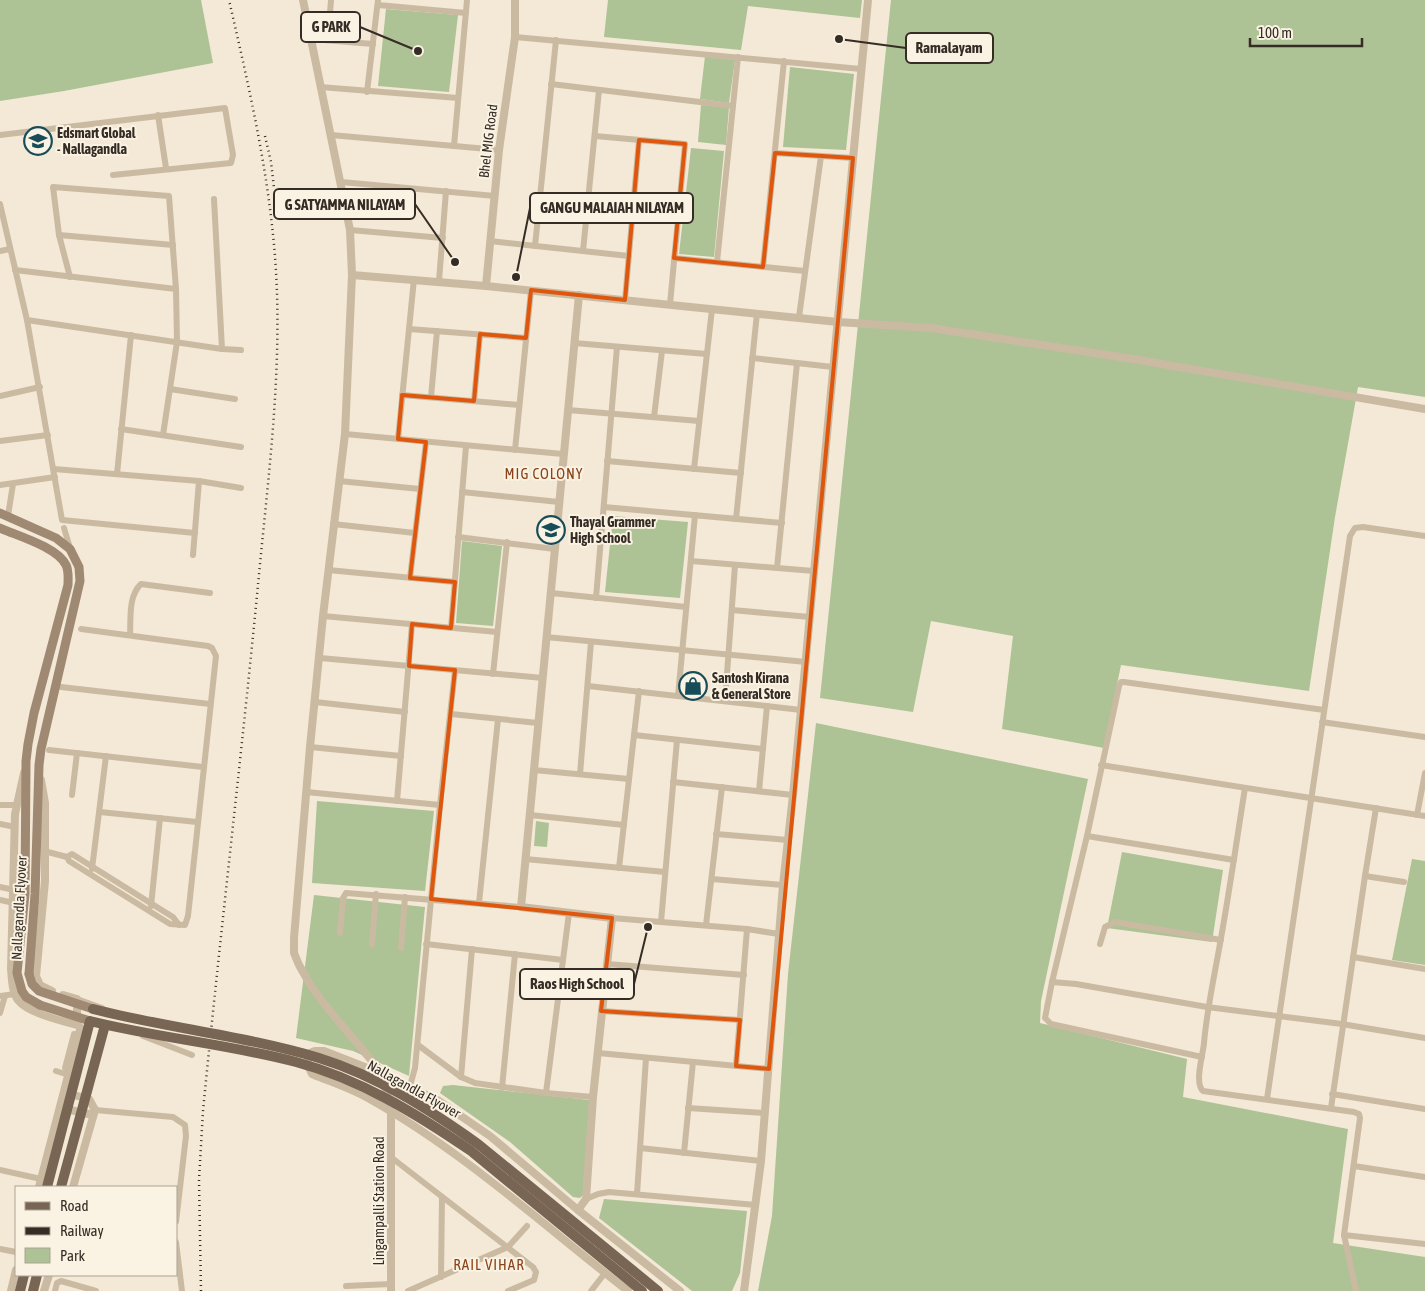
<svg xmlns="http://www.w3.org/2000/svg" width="1425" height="1291" font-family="'Asap Condensed',sans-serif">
  <rect width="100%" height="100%" fill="#f3e9d6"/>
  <g fill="#adc295">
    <path d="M 0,0 L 201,0 L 213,63 L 64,91 L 0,101 Z"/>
    <path d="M 608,0 L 862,0 L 860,18 L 748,6 L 741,50 L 604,37 Z"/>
    <path d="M 891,0 L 1425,0 L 1425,397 L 1358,387 L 1335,517 L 1309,691 L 1121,665 L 1104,748 L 1002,729 L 1013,636 L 931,621 L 913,712 L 820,698 Z"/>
    <path d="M 386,9 L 458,15 L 449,92 L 378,86 Z"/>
    <path d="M 705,56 L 735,60 L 729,103 L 700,99 Z"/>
    <path d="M 790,67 L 854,74 L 846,150 L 783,147 Z"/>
    <path d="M 701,105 L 729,107 L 726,145 L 698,142 Z"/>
    <path d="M 691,148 L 724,151 L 714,257 L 679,254 Z"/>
    <path d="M 613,516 L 688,522 L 680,598 L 605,592 Z"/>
    <path d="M 462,541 L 502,546 L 493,626 L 456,623 Z"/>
    <path d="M 816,723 L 1088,779 L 1041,1001 L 1040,1023 L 1187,1059 L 1183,1097 L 1348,1129 L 1333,1243 L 1425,1257 L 1425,1291 L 758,1291 L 772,1216 L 788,974 Z"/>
    <path d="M 317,801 L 434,811 L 425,891 L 312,883 Z"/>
    <path d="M 536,821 L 549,823 L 547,847 L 534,846 Z"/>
    <path d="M 1122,852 L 1223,870 L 1212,942 L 1107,928 Z"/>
    <path d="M 1412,859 L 1425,861 L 1425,965 L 1392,960 Z"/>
    <path d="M 314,895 L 425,907 L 409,1076 L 353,1051 L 296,1038 Z"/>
    <path d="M 453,1085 L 589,1100 L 591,1104 L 584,1194 L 580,1198 L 573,1197 L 510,1142 L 440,1093 L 443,1086 Z"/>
    <path d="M 604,1199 L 747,1211 L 740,1273 L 732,1291 L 692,1291 L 599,1218 Z"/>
  </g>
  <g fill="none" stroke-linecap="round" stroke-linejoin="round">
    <g stroke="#cbbaa2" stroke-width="6">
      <path d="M 378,5 L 466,13"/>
      <path d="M 515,37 L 861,69"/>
      <path d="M 311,39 L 373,44"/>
      <path d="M 328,40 L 331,0"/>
      <path d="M 551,84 L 733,106"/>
      <path d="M 320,87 L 458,98"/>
      <path d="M 367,92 L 378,0"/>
      <path d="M 158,115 L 166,168"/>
      <path d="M 0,135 L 225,108 L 233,155 L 231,163 L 113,175"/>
      <path d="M 331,135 L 499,150"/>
      <path d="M 595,136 L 685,144 L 670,304"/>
      <path d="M 454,146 L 467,0"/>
      <path d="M 775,153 L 853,158"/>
      <path d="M 341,182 L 495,196"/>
      <path d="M 214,199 L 222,349"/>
      <path d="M 0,204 L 27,320 L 62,520 L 195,533"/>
      <path d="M 350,230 L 443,238"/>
      <path d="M 59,235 L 173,245"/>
      <path d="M 490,241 L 629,256"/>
      <path d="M 535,246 L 556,40"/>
      <path d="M 0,251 L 10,249"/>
      <path d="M 583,251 L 599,90"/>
      <path d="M 674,258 L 805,271"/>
      <path d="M 717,262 L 738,57"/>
      <path d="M 763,267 L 784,61"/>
      <path d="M 15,270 L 176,289"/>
      <path d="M 70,277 L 59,235 L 53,187 L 169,196 L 176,289 L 177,342 L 163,435"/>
      <path d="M 439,281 L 446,191"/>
      <path d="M 625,300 L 639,140"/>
      <path d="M 799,317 L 821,156"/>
      <path d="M 27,320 L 222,349 L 241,350"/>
      <path d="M 409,329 L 526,338"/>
      <path d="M 574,343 L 707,354"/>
      <path d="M 752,358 L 833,367"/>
      <path d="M 170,389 L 235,399"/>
      <path d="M 402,395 L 519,405"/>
      <path d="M 0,396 L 40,387"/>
      <path d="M 431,397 L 437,331"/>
      <path d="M 474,401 L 480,334"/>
      <path d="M 568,410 L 699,421"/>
      <path d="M 654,417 L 662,351"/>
      <path d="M 121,429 L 241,447"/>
      <path d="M 345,434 L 563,454"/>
      <path d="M 398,439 L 414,279"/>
      <path d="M 0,441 L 48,435"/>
      <path d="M 515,450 L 531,290"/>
      <path d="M 607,461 L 741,473"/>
      <path d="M 54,469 L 199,481 L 241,488"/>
      <path d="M 694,469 L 712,309"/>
      <path d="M 117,474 L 131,335"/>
      <path d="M 339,481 L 420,489"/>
      <path d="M 0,485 L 55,477"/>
      <path d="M 462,492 L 559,502"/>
      <path d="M 604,507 L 782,523"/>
      <path d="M 8,516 L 13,484"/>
      <path d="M 736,519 L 757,313"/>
      <path d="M 333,524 L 415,533"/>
      <path d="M 64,528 L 70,548"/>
      <path d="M 458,537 L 555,549"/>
      <path d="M 193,555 L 199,481"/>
      <path d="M 691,561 L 814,571"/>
      <path d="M 777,568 L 797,363"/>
      <path d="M 328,570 L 455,582"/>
      <path d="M 410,578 L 426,442"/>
      <path d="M 551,593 L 686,607"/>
      <path d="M 596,598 L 617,347"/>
      <path d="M 732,610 L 810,617"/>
      <path d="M 323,616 L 497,632"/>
      <path d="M 451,628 L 466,446"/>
      <path d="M 130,635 C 131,619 128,596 141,584 L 210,593"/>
      <path d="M 546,637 L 806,662"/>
      <path d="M 320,658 L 543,678"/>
      <path d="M 493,674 L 507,542"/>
      <path d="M 588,686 L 801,710"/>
      <path d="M 61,687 L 210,704"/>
      <path d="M 678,696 L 695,515"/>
      <path d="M 725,701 L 735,565"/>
      <path d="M 315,702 L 405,712"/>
      <path d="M 451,714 L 538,723"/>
      <path d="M 1322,722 L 1425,737"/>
      <path d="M 634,735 L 763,749"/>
      <path d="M 310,747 L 401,756"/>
      <path d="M 49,750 L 203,767"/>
      <path d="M 1101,765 L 1425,816"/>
      <path d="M 534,770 L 629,779"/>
      <path d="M 580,774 L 591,642"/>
      <path d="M 673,782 L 793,795"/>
      <path d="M 1245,788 C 1237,838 1230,888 1221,938 C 1215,973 1207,1008 1204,1043 C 1203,1055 1194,1083 1203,1091 L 1354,1112 L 1359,1114 L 1360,1118 L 1344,1235 L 1425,1244"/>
      <path d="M 759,791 L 767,706"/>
      <path d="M 306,792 L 440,805"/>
      <path d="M 72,795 L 77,753"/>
      <path d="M 397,801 L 412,624"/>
      <path d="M 0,805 L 16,805"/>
      <path d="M 100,812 L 197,822"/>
      <path d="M 530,815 L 624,825"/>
      <path d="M 1417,815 L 1425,773"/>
      <path d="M 0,824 L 15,827"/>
      <path d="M 716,834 L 788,840"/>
      <path d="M 1087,836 L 1234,860"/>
      <path d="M 44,851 L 67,857 L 72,854 L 152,904 L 173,917 L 179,925"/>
      <path d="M 67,857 L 69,861 L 170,924 L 185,925 L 188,916 L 216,656 L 212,648 L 208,646 L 81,629"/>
      <path d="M 525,859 L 665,872"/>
      <path d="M 619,868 L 639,691"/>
      <path d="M 92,869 L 106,756"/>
      <path d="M 1365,876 L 1404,882"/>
      <path d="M 712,879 L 783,885"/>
      <path d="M 0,887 L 14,890"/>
      <path d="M 0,900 L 14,903"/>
      <path d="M 479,903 L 498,719"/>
      <path d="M 151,906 L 160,818"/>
      <path d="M 612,918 L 747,929 L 779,934"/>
      <path d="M 661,922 L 677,740"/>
      <path d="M 706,925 L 722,787"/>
      <path d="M 340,933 L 343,898 L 346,893 L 521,907"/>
      <path d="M 372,944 L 376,894"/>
      <path d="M 426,944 L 563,960"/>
      <path d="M 1100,944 L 1105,927 L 1115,922 L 1221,940"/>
      <path d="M 401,948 L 405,897"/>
      <path d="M 1353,957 L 1425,969"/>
      <path d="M 607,964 L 744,975"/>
      <path d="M 1052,982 L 1076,984 L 1207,1007 L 1342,1024 L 1425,1038"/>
      <path d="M 0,996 L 15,994"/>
      <path d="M 77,999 L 102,1008"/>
      <path d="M 601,1011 L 740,1020"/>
      <path d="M 0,1013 L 5,996"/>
      <path d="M 143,1036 L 192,1055"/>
      <path d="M 418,1045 L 461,1077 L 475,1083 L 546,1093 L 593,1097"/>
      <path d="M 598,1053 L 769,1069"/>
      <path d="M 1202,1057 L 1051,1024 L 1045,1018 L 1052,982 L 1087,836 L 1119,686 L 1121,682 L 1124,682 L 1324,710"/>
      <path d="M 736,1066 L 747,929"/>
      <path d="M 56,1071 L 69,1075"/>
      <path d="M 70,1071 L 65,1068 L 74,1034"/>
      <path d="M 461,1077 L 472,949"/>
      <path d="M 410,1086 L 415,1068 L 440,805 L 455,670"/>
      <path d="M 502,1088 L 515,954"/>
      <path d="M 546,1093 L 569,913"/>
      <path d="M 1332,1094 L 1425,1109"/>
      <path d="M 1267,1099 L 1350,536 L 1355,528 L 1363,527 L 1425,536"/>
      <path d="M 688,1108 L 765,1113"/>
      <path d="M 1331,1108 L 1365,876 L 1376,808"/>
      <path d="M 95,1110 L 173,1117 L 185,1125 L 186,1136 L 176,1222"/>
      <path d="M 640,1148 L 761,1161"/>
      <path d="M 684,1153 L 693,1062"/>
      <path d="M 392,1158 L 533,1267 L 536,1272 L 534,1280 L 508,1291"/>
      <path d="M 1354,1166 L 1425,1177"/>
      <path d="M 0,1170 L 41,1179"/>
      <path d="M 637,1194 L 646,1058"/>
      <path d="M 586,1199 L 598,1194 L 609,1192 L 756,1205"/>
      <path d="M 1344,1235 L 1356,1291"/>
      <path d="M 176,1242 L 182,1291"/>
      <path d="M 0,1249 L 16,1252"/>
      <path d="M 441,1277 L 442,1197"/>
      <path d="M 346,1286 L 391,1284"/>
      <path d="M 55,1291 L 57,1283 L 61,1281 L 96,1291"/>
      <path d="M 408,1291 L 508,1247 L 527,1226"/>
      <path d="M 591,1291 L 605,1273"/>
    </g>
    <g stroke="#cbbaa2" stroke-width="8">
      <path d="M 303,0 L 350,230 L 352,275 L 345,434 L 323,616 L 310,747 L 294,938 L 294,953 L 299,965 L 311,986 L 325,1005 L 382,1073 L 391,1112 L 391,1291"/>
      <path d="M 352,275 L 486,286 L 838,322 L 931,328 L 1127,358 L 1425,409"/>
      <path d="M 486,286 L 499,150 L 515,37 L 515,0"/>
      <path d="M 24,773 L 15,814 L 11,969 C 12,979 12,992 18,1000 C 28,1013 62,1021 77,1025 L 80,1027 L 80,1030 L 39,1187"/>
      <path d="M 41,780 L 45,803 L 45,881 L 36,976 L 40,985 L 52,991"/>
      <path d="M 63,995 L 77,999 L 77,1022"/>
      <path d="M 66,1093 L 89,1099 L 95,1110 L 73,1187"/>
      <path d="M 62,1108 L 88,1114 L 94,1113"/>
      <path d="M 578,1210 L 586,1199 L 593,1097 L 612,918 L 521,907 L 579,295"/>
      <path d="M 11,1291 L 16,1270"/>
      <path d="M 44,1291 L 49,1275"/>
      <path d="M 628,1291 C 543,1225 463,1151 368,1098 C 350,1088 331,1082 312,1074 L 307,1064 L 310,1053 L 315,1051 L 324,1051 L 370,1069 L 439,1101 L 490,1136 L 578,1210 L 680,1291"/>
      <path d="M 744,1291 L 761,1161 L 783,885 L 793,795 L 868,0"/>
    </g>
    <g stroke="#9f8973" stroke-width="9">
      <path d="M 0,513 L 56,538 L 70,549 L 79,567 L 80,581 L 41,749 L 39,765 L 35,894 L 29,974"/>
      <path d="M 0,528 C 18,536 57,547 66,565 C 69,571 68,578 68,585 L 34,713 L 28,744 L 26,761 L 25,894 L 17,973 L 22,991 L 26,997 L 40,1005"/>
    </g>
    <g stroke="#786554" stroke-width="10">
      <path d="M 20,1291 L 24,1275"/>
      <path d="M 33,1291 L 37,1275"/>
    </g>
    <g stroke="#352c25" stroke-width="2.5" stroke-dasharray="1 4" stroke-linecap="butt">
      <path d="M 265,136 L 271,162 L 274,188"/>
      <path d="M 201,1291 L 199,1180 L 203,1111 C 220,936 241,761 258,585 C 267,488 280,391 277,294 C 274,194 251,96 229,0"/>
    </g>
    <g stroke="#9f8973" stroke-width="9">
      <path d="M 29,974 L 32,984 L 39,991 L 93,1009"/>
      <path d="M 40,1005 L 90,1021"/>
    </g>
    <g stroke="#786554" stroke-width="10">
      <path d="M 93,1009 C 168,1028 245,1036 319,1058 C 377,1076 429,1109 478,1144 L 658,1291"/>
      <path d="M 47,1187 L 90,1021 C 158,1038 228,1044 296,1062 C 360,1079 417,1114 471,1151 L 642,1291"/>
      <path d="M 61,1187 L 105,1025"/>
    </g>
  </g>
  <path fill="none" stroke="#df570d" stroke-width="4" stroke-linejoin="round" d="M 639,140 L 685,144 L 674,258 L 763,267 L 775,153 L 853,158 L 769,1069 L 736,1066 L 740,1020 L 601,1011 L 612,918 L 431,899 L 455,670 L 409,666 L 412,624 L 451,628 L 455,582 L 410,578 L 426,442 L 398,439 L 402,395 L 474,401 L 480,334 L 526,338 L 531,290 L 625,300 Z"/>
  <defs>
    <symbol id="university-ring" viewBox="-11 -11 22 22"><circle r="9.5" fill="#faf2e2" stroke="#174c59" stroke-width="1.5"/><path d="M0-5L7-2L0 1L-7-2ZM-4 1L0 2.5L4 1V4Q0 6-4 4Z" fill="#174c59"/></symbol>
    <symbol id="shop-ring" viewBox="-11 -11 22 22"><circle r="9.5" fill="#faf2e2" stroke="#174c59" stroke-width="1.5"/><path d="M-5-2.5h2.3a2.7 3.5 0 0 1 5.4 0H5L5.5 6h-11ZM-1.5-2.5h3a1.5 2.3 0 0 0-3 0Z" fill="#174c59"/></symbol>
  </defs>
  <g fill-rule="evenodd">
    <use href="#university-ring" x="22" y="125" width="32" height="32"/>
    <use href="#university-ring" x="535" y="514" width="32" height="32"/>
    <use href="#shop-ring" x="677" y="670" width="32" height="32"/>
  </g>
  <g text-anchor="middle" stroke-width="4" stroke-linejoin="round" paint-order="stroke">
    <g font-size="14" font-weight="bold" fill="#352c25" stroke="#faf2e2" text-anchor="start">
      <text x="57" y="138">Edsmart Global<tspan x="57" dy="16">- Nallagandla</tspan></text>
      <text x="570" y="527">Thayal Grammer<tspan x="570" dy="16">High School</tspan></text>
      <text x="712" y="683">Santosh Kirana<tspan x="712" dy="16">&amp; General Store</tspan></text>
    </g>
    <g font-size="14" fill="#352c25" stroke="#faf2e2">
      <text transform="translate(488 141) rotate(-83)" y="5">Bhel MIG Road</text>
      <text transform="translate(19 908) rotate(-87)" y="5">Nallagandla Flyover</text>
      <text transform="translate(414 1089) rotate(29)" y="5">Nallagandla Flyover</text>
      <text transform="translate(379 1201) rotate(-90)" y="5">Lingampalli Station Road</text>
    </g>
    <g font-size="15" letter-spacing="1" fill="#8a4218" stroke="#faf2e2">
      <text x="544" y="479">MIG COLONY</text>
      <text x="489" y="1270">RAIL VIHAR</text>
    </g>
  </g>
  <path fill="none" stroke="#352c25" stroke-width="2" d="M418 51L360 27M839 39L906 48M455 262L415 204M516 277L530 208M648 927L634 984"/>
  <g fill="#352c25" stroke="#faf2e2" stroke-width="2">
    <circle cx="418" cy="51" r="5"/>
    <circle cx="839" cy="39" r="5"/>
    <circle cx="455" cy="262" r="5"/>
    <circle cx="516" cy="277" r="5"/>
    <circle cx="648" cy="927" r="5"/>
  </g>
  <g fill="#faf2e2" stroke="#352c25" stroke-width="2">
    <rect x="301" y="12" width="59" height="30" rx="5"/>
    <rect x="906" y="33" width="87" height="30" rx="5"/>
    <rect x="274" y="189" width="141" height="30" rx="5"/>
    <rect x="530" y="193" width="163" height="30" rx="5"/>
    <rect x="520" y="969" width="114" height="30" rx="5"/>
  </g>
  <g font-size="15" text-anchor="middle" font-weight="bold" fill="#352c25">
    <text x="331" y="32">G PARK</text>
    <text x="949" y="53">Ramalayam</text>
    <text x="345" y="210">G SATYAMMA NILAYAM</text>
    <text x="612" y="213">GANGU MALAIAH NILAYAM</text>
    <text x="577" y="989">Raos High School</text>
  </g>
  <rect x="15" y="1186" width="162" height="90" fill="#faf2e2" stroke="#aba396"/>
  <rect x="25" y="1202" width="25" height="8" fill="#786554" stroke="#aba396"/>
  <text x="60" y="1211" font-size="15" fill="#352c25">Road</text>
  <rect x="25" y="1227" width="25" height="8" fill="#352c25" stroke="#aba396"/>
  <text x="60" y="1236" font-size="15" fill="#352c25">Railway</text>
  <rect x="25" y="1248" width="25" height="15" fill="#adc295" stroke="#aba396"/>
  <text x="60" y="1261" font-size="15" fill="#352c25">Park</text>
  <path d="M1250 38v8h112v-8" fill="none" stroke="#352c25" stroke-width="2.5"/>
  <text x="1258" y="38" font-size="15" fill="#352c25" stroke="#faf2e2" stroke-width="4" paint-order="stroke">100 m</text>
</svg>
